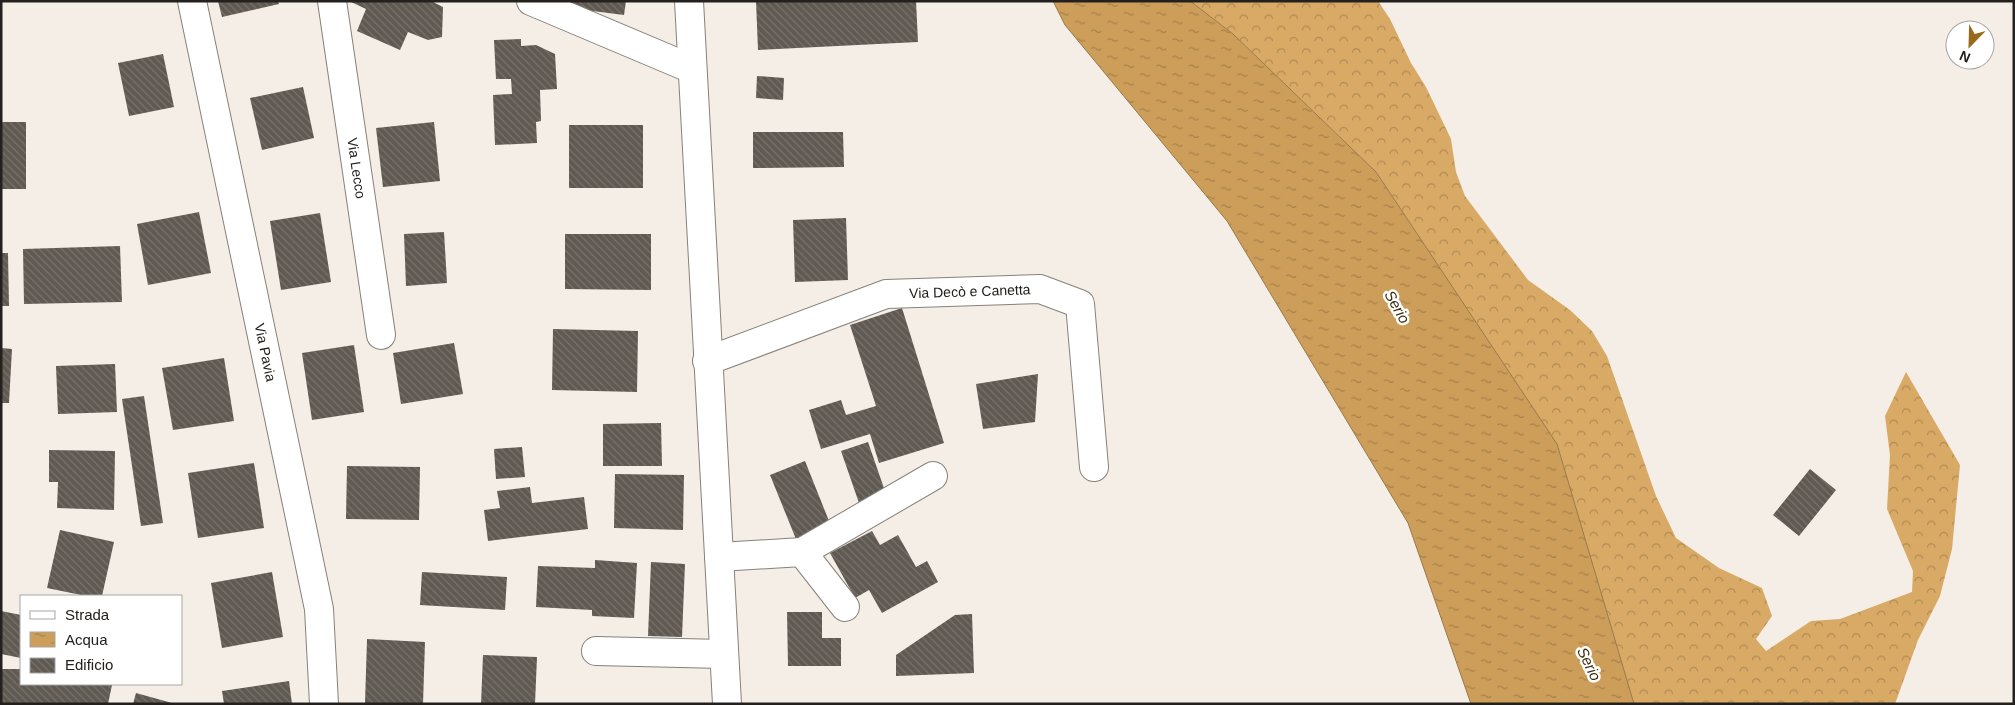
<svg xmlns="http://www.w3.org/2000/svg" width="2015" height="705" font-family="Helvetica,sans-serif">
  <defs>
    <pattern id="forest-crowns" width="20" height="18" patternUnits="userSpaceOnUse" patternTransform="scale(1.25)"><rect width="20" height="18" fill="#d9aa66"/><path d="M2 6a3 3 0 1 1 6 0M12 15a3 3 0 1 1 6 0" fill="none" stroke="#b08a53"/></pattern>
    <pattern id="water-ripples" width="26" height="14" patternUnits="userSpaceOnUse" patternTransform="scale(1.25)"><rect width="26" height="14" fill="#cd9e5a"/><path d="M2 4q2-2 4 0t4 0M15 11q2-2 4 0t4 0" fill="none" stroke="#a6804a"/></pattern>
    <pattern id="building-back-hatch" width="6" height="6" patternUnits="userSpaceOnUse" patternTransform="scale(1.25)"><rect width="6" height="6" fill="#5f5952"/><path d="M-1 5l2 2M0 0l6 6M5-1l2 2" fill="none" stroke="#76726c"/></pattern>
  </defs>
  <rect width="100%" height="100%" fill="#f4eee6"/>
  <path fill="url(#forest-crowns)" d="M 1190,1 L 1378,1 L 1390,19 L 1411,63 L 1426,87 L 1451,139 L 1456,172 L 1465,196 L 1528,280 L 1570,310 L 1592,331 L 1607,356 L 1656,496 L 1676,538 L 1719,568 L 1762,588 L 1772,616 L 1756,639 L 1766,651 L 1811,621 L 1840,619 L 1912,592 L 1913,571 L 1887,509 L 1890,455 L 1885,416 L 1906,372 L 1960,465 L 1952,549 L 1940,596 L 1918,640 L 1895,704 L 1634,704 L 1557,444 L 1376,172 L 1233,34 Z"/>
  <path fill="url(#water-ripples)" stroke="#9a7848" d="M 1053,1 L 1190,1 L 1233,34 L 1376,172 L 1557,444 L 1634,704 L 1471,704 L 1408,523 L 1227,221 L 1065,25 Z"/>
  <g fill="url(#building-back-hatch)">
    <path d="M 218,1 L 278,1 L 279,4 L 222,17 Z"/>
    <path d="M 349,1 L 431,1 L 443,7 L 442,37 L 428,40 L 408,32 L 400,50 L 357,31 L 366,9 Z"/>
    <path d="M 570,1 L 626,1 L 624,15 L 569,8 Z"/>
    <path d="M 756,1 L 916,1 L 918,42 L 758,50 Z"/>
    <path d="M 521,39 L 521,46 L 536,45 L 555,54 L 557,89 L 540,90 L 541,121 L 536,122 L 537,143 L 495,145 L 493,95 L 512,94 L 511,79 L 496,79 L 494,40 Z"/>
    <path d="M 163,54 L 174,107 L 129,116 L 118,63 Z"/>
    <path d="M 757,76 L 784,78 L 783,100 L 756,98 Z"/>
    <path d="M 303,87 L 314,138 L 262,150 L 250,98 Z"/>
    <rect x="1" y="122" width="25" height="67"/>
    <path d="M 434,122 L 440,181 L 383,187 L 376,128 Z"/>
    <rect x="569" y="125" width="74" height="63"/>
    <path d="M 753,132 L 843,132 L 844,167 L 753,168 Z"/>
    <path d="M 199,212 L 211,273 L 148,285 L 137,224 Z"/>
    <path d="M 320,213 L 331,282 L 281,290 L 270,221 Z"/>
    <path d="M 846,218 L 848,280 L 795,282 L 793,220 Z"/>
    <path d="M 444,232 L 447,283 L 406,286 L 404,234 Z"/>
    <path d="M 565,234 L 651,234 L 651,290 L 565,289 Z"/>
    <path d="M 120,246 L 122,302 L 24,304 L 23,249 Z"/>
    <path d="M 1,253 L 8,253 L 9,306 L 1,306 Z"/>
    <path d="M 902,308 L 944,443 L 879,463 L 870,434 L 821,449 L 809,410 L 841,400 L 846,415 L 876,406 L 850,325 Z"/>
    <path d="M 553,329 L 638,331 L 637,392 L 552,390 Z"/>
    <path d="M 454,343 L 463,394 L 401,404 L 393,353 Z"/>
    <path d="M 354,345 L 364,412 L 312,420 L 302,353 Z"/>
    <path d="M 1,348 L 12,349 L 9,403 L 1,403 Z"/>
    <path d="M 224,358 L 234,421 L 173,430 L 162,368 Z"/>
    <path d="M 115,364 L 117,412 L 58,414 L 56,366 Z"/>
    <path d="M 1038,374 L 1035,422 L 983,429 L 976,384 Z"/>
    <path d="M 144,396 L 163,523 L 141,526 L 122,399 Z"/>
    <path d="M 661,423 L 662,466 L 603,466 L 603,424 Z"/>
    <path d="M 868,442 L 886,494 L 859,503 L 841,451 Z"/>
    <path d="M 522,447 L 525,477 L 496,479 L 494,449 Z"/>
    <path d="M 49,450 L 115,451 L 114,510 L 57,508 L 58,482 L 49,482 Z"/>
    <path d="M 805,461 L 833,531 L 798,544 L 770,475 Z"/>
    <path d="M 254,463 L 264,528 L 198,538 L 188,473 Z"/>
    <path d="M 347,466 L 420,467 L 419,520 L 346,519 Z"/>
    <path d="M 1810,469 L 1836,490 L 1799,536 L 1773,515 Z"/>
    <path d="M 615,474 L 684,475 L 683,530 L 614,528 Z"/>
    <path d="M 530,487 L 532,503 L 584,497 L 588,529 L 488,541 L 484,510 L 500,508 L 497,491 Z"/>
    <path d="M 60,530 L 114,542 L 102,596 L 86,596 L 47,588 Z"/>
    <path d="M 872,531 L 880,545 L 898,535 L 916,567 L 927,561 L 938,582 L 882,613 L 869,590 L 855,598 L 830,553 Z"/>
    <path d="M 595,560 L 637,563 L 634,618 L 592,616 L 592,610 L 536,607 L 538,566 L 595,568 Z"/>
    <path d="M 651,562 L 685,564 L 682,637 L 648,636 Z"/>
    <path d="M 272,572 L 283,637 L 222,648 L 211,583 Z"/>
    <path d="M 422,572 L 507,577 L 505,610 L 420,605 Z"/>
    <path d="M 1,611 L 21,615 L 21,658 L 1,654 Z"/>
    <path d="M 787,612 L 822,612 L 822,638 L 841,638 L 841,666 L 788,666 Z"/>
    <path d="M 972,614 L 974,673 L 896,676 L 896,655 L 955,615 Z"/>
    <path d="M 367,639 L 425,642 L 423,704 L 365,704 Z"/>
    <path d="M 483,655 L 537,657 L 535,704 L 481,704 Z"/>
    <path d="M 1,669 L 21,669 L 21,684 L 112,685 L 108,704 L 1,704 Z"/>
    <path d="M 289,681 L 292,704 L 224,704 L 222,691 Z"/>
    <path d="M 136,693 L 172,703 L 172,704 L 133,704 Z"/>
  </g>
  <g fill="none" stroke-linecap="round" stroke-linejoin="round">
    <defs>
      <g id="minor">
        <path id="s1" d="M 192,1 L 319,609 L 324,704"/>
        <path id="s2" d="M 332,1 L 381,335"/>
        <path d="M 531,1 L 692,69"/>
        <path d="M 689,1 L 727,704"/>
        <path id="s3" d="M 707,361 L 886,294 L 1040,289 L 1080,304 L 1094,467"/>
        <path d="M 802,552 L 845,607"/>
        <path d="M 719,557 L 802,552 L 933,476"/>
        <path d="M 596,651 L 723,654"/>
      </g>
    </defs>
    <use href="#minor" stroke="#87817a" stroke-width="30"/>
    <use href="#minor" stroke="#fff" stroke-width="28"/>
  </g>
  <g text-anchor="middle" stroke-width="5" stroke-linejoin="round" paint-order="stroke">
    <g font-size="14" fill="#23201d" stroke="#fff">
      <text dy="5" stroke="none"><textPath href="#s2" startOffset="169">Via Lecco</textPath></text>
      <text dy="5" stroke="none"><textPath href="#s3" startOffset="275">Via Decò e Canetta</textPath></text>
      <text dy="5" stroke="none"><textPath href="#s1" startOffset="359">Via Pavia</textPath></text>
    </g>
    <g font-size="15" font-style="italic" fill="#3d290b" stroke="#fff">
      <text transform="translate(1397 307) rotate(60)" y="5">Serio</text>
      <text transform="translate(1589 664) rotate(64)" y="5">Serio</text>
    </g>
  </g>
  <rect width="2015" height="705" fill="none" stroke="#23201d" stroke-width="5"/>
  <rect x="20" y="595" width="162" height="90" fill="#ffffff" stroke="#a7a6a5"/>
  <rect x="30" y="611" width="25" height="8" fill="#ffffff" stroke="#a7a6a5"/>
  <text x="65" y="620" font-size="15" fill="#23201d">Strada</text>
  <rect x="30" y="632" width="25" height="15" fill="url(#water-ripples)" stroke="#a7a6a5"/>
  <text x="65" y="645" font-size="15" fill="#23201d">Acqua</text>
  <rect x="30" y="658" width="25" height="15" fill="url(#building-back-hatch)" stroke="#a7a6a5"/>
  <text x="65" y="670" font-size="15" fill="#23201d">Edificio</text>
  <g transform="translate(1970 45) rotate(203)"><circle r="24" fill="#ffffff" stroke="#a7a6a5"/>
  <path d="M0-4L9 19L0 12L-9 19Z" fill="#996a1b"/>
  <text y="-8" font-size="14" font-weight="bold" text-anchor="middle" fill="#23201d">N</text>
  </g>
</svg>
